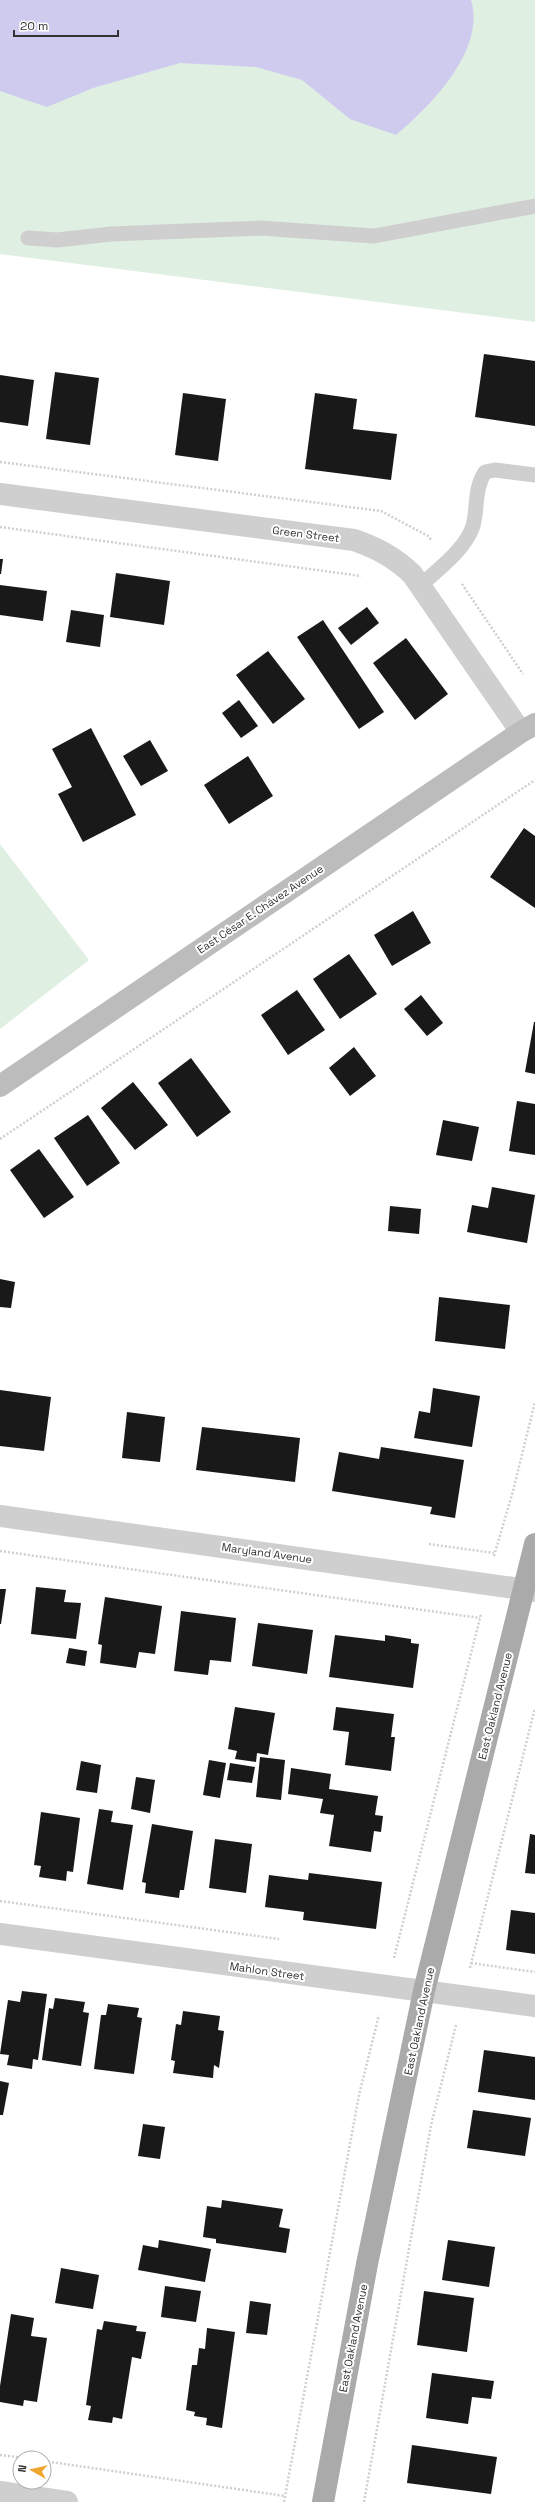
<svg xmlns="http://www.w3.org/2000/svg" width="535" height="2502" font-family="'Space Grotesk',sans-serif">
  <rect width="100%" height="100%" fill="#fff"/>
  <g fill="#dfefe2">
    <path d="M 0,0 L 535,0 L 535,322 L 0,254 Z"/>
    <path d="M 0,844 L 89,960 L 0,1029 Z"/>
  </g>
  <path fill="#cecbef" d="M 0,0 L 471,0 C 486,50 431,106 396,135 L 350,119 L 302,80 L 256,67 L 180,63 L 93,88 L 47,107 L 0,91 Z"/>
  <g fill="#191919">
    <path d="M 484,354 L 535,361 L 535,426 L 475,417 Z"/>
    <path d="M 55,372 L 99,378 L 90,445 L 46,439 Z"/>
    <path d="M 0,375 L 34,380 L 28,426 L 0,422 Z"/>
    <path d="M 183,393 L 226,399 L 218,461 L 175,455 Z"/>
    <path d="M 315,393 L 357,399 L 353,429 L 397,434 L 391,480 L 305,469 Z"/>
    <path d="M 0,559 L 3,559 L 1,574 L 0,574 Z"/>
    <path d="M 116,573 L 170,581 L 164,625 L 110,617 Z"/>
    <path d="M 0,585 L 47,591 L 43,621 L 0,615 Z"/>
    <path d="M 367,607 L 379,623 L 351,645 L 338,628 Z"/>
    <path d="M 71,610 L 104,615 L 100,647 L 66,642 Z"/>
    <path d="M 323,620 L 384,712 L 359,729 L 297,637 Z"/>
    <path d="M 406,638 L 448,694 L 415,720 L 373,663 Z"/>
    <path d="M 268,651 L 305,699 L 273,724 L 236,675 Z"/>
    <path d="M 239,700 L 258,726 L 241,738 L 222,713 Z"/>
    <path d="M 91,728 L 136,815 L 83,842 L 58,794 L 72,787 L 52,749 Z"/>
    <path d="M 150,740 L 168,771 L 141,786 L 123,756 Z"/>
    <path d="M 248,756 L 273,796 L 229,824 L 204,785 Z"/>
    <path d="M 524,828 L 535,836 L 535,908 L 490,877 Z"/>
    <path d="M 413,911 L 431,943 L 392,966 L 374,935 Z"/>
    <path d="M 349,954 L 377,994 L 340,1019 L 313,979 Z"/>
    <path d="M 297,990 L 325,1030 L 288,1055 L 261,1015 Z"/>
    <path d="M 421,995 L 443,1023 L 427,1036 L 404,1009 Z"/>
    <path d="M 534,1022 L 535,1022 L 535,1074 L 525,1072 Z"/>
    <path d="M 354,1047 L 376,1076 L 350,1096 L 329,1068 Z"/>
    <path d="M 191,1058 L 231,1112 L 197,1137 L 158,1083 Z"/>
    <path d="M 133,1082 L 168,1125 L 135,1150 L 101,1108 Z"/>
    <path d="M 517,1101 L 535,1104 L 535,1155 L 509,1151 Z"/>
    <path d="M 88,1115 L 120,1163 L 87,1186 L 54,1138 Z"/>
    <path d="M 443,1120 L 479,1127 L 472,1161 L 436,1155 Z"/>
    <path d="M 39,1149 L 74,1197 L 44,1218 L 10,1170 Z"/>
    <path d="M 492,1187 L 535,1195 L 527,1243 L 467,1232 L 472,1205 L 488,1208 Z"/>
    <path d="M 390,1206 L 421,1209 L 419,1234 L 388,1231 Z"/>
    <path d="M 0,1279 L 15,1282 L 11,1308 L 0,1307 Z"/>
    <path d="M 439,1297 L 510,1305 L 505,1349 L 435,1341 Z"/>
    <path d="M 433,1388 L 480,1396 L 472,1447 L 414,1438 L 419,1411 L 430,1413 Z"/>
    <path d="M 0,1390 L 51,1397 L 44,1451 L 0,1446 Z"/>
    <path d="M 127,1412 L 165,1417 L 160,1462 L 122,1458 Z"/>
    <path d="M 202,1427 L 300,1438 L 295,1482 L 196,1470 Z"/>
    <path d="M 381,1447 L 464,1460 L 455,1518 L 430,1514 L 432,1507 L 332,1491 L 339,1452 L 379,1459 Z"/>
    <path d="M 36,1587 L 66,1590 L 64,1602 L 81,1603 L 76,1639 L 31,1634 Z"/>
    <path d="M 0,1589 L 6,1589 L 1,1624 L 0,1624 Z"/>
    <path d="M 105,1597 L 162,1606 L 155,1654 L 139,1652 L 136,1668 L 100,1663 L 102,1645 L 98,1644 Z"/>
    <path d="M 181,1611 L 236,1618 L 231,1662 L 210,1660 L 208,1675 L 174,1671 Z"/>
    <path d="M 258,1623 L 313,1630 L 307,1674 L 252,1666 Z"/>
    <path d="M 335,1635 L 385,1641 L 385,1635 L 411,1639 L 411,1643 L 419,1644 L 413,1688 L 329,1677 Z"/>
    <path d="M 69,1648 L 87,1651 L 85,1666 L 66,1663 Z"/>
    <path d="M 235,1707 L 275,1713 L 268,1755 L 257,1753 L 256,1762 L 235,1759 L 237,1751 L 228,1749 Z"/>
    <path d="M 336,1707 L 394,1714 L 391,1737 L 395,1737 L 391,1771 L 345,1765 L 349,1732 L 333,1730 Z"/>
    <path d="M 260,1757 L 285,1760 L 281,1800 L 256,1797 Z"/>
    <path d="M 209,1760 L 226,1763 L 220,1798 L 203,1795 Z"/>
    <path d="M 81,1761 L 101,1765 L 97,1793 L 76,1790 Z"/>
    <path d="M 230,1763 L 255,1767 L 252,1783 L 227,1780 Z"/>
    <path d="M 291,1768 L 331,1774 L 329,1789 L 378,1796 L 375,1815 L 383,1816 L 381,1832 L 374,1831 L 371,1852 L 329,1846 L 334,1815 L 320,1813 L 323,1799 L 288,1794 Z"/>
    <path d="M 136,1777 L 155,1780 L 150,1813 L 131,1809 Z"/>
    <path d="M 99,1809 L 113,1811 L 111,1822 L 133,1825 L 123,1890 L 87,1884 Z"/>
    <path d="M 41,1812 L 80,1818 L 73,1872 L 67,1871 L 66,1881 L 39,1877 L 41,1866 L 34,1865 Z"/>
    <path d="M 152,1824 L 193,1831 L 184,1890 L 180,1890 L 179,1898 L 145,1893 L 146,1883 L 142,1882 Z"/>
    <path d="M 530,1834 L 535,1835 L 535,1874 L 525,1873 Z"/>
    <path d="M 215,1839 L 252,1844 L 246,1893 L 209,1888 Z"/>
    <path d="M 309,1873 L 382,1882 L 376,1929 L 303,1920 L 304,1912 L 265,1907 L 269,1875 L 308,1880 Z"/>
    <path d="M 511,1910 L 535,1913 L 535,1954 L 506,1950 Z"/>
    <path d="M 22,1991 L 47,1994 L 38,2060 L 33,2059 L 32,2069 L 7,2065 L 9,2055 L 0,2054 L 8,2000 L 20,2002 Z"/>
    <path d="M 55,1998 L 85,2002 L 83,2012 L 89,2013 L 81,2066 L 42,2060 L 49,2008 L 53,2009 Z"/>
    <path d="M 108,2004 L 139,2008 L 137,2017 L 142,2018 L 134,2074 L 94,2069 L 101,2015 L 106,2015 Z"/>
    <path d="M 183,2011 L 220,2016 L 218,2030 L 224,2031 L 219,2068 L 214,2065 L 213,2078 L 173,2073 L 175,2061 L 171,2060 L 176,2024 L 181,2025 Z"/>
    <path d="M 484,2050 L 535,2057 L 535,2100 L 478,2092 Z"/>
    <path d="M 0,2081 L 9,2083 L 3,2115 L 0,2115 Z"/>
    <path d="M 473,2110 L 531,2118 L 525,2156 L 467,2148 Z"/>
    <path d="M 143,2124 L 165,2127 L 160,2159 L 138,2156 Z"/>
    <path d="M 222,2200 L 283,2209 L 279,2227 L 290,2229 L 286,2253 L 216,2243 L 216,2239 L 203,2237 L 207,2206 L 221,2208 Z"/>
    <path d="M 159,2240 L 211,2249 L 205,2282 L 138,2270 L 143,2245 L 158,2248 Z"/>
    <path d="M 448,2240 L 495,2247 L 489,2287 L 442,2280 Z"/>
    <path d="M 61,2268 L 99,2275 L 93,2309 L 55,2303 Z"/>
    <path d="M 165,2286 L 201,2291 L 196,2322 L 161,2317 Z"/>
    <path d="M 424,2291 L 474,2298 L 467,2352 L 417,2345 Z"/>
    <path d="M 250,2301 L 271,2304 L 267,2335 L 246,2333 Z"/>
    <path d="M 11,2314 L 34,2318 L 31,2336 L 47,2338 L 37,2402 L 24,2400 L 23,2406 L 0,2402 L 0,2386 Z"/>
    <path d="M 104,2321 L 137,2326 L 136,2331 L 146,2332 L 141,2359 L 132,2357 L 122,2419 L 113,2417 L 112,2423 L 88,2420 L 91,2406 L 86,2405 L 97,2329 L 102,2330 Z"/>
    <path d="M 207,2328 L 235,2332 L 222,2428 L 206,2425 L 207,2418 L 194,2416 L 195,2412 L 186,2410 L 192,2365 L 197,2365 L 199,2348 L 205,2349 Z"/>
    <path d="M 432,2373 L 494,2381 L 491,2399 L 472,2397 L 468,2424 L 426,2418 Z"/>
    <path d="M 412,2445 L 497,2457 L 491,2494 L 407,2483 Z"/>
  </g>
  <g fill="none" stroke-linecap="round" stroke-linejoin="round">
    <g stroke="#cfcfcf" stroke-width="2.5" stroke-dasharray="2 2" stroke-linecap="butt">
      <path d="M 0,462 L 381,511 L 428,536 L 432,541"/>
      <path d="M 0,527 L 361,576"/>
      <path d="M 462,584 L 523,674"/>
      <path d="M 0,1139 L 535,780"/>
      <path d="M 429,1544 L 494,1553"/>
      <path d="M 0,1551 L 480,1618"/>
      <path d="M 494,1556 L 513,1491 L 535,1402"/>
      <path d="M 0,1901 L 279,1939"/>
      <path d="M 394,1958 L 481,1614"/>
      <path d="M 471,1963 L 535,1972"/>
      <path d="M 470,1968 L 535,1708"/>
      <path d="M 0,2455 L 24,2458"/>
      <path d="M 44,2461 L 285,2496"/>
      <path d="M 284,2502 L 359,2095 L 379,2015"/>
      <path d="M 364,2502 L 431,2125 L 456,2025"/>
    </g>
    <g stroke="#cfcfcf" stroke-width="15">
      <path d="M 28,238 L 57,240 L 111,234 L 260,228 L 374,236 L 535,206"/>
      <path d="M 420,586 C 438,569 465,550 473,526 C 478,507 474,489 485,472 L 495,470 L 535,475"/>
    </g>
    <g stroke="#cfcfcf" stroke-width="22">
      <path d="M 0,494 L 354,540 C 377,548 394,557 412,574 L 521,732"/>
      <path d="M 0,1516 L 535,1591"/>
      <path d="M 0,1934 L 535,2006"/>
      <path d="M 0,2492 L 67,2502"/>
    </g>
    <path stroke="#bcbcbc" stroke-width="22" d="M 0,1086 L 521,732 L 535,724"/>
    <path stroke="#aaa" stroke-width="22" d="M 323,2502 L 367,2264 L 424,1991 L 535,1544"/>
  </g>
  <g text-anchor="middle" stroke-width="4" stroke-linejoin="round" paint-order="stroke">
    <g font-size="11" fill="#323232" stroke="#fff">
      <text transform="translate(306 534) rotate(7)" y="4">Green Street</text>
      <text transform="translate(260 909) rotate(-34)" y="4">East César E. Chávez Avenue</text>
      <text transform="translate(267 1553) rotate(8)" y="4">Maryland Avenue</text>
      <text transform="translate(495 1706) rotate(-76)" y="4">East Oakland Avenue</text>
      <text transform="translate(267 1971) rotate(8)" y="4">Mahlon Street</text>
      <text transform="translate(419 2021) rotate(-78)" y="4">East Oakland Avenue</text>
      <text transform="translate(353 2338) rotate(-79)" y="4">East Oakland Avenue</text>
    </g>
  </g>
  <g transform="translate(32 2470) rotate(278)"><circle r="19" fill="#ffffff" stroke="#adadad"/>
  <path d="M0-3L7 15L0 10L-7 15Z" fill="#eea62e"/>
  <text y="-6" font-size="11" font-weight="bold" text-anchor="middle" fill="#323232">N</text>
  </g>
  <path d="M14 30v6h104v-6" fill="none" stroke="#323232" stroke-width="2"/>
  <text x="20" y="30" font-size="12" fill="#323232" stroke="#ffffff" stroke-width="3" paint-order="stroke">20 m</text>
</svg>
